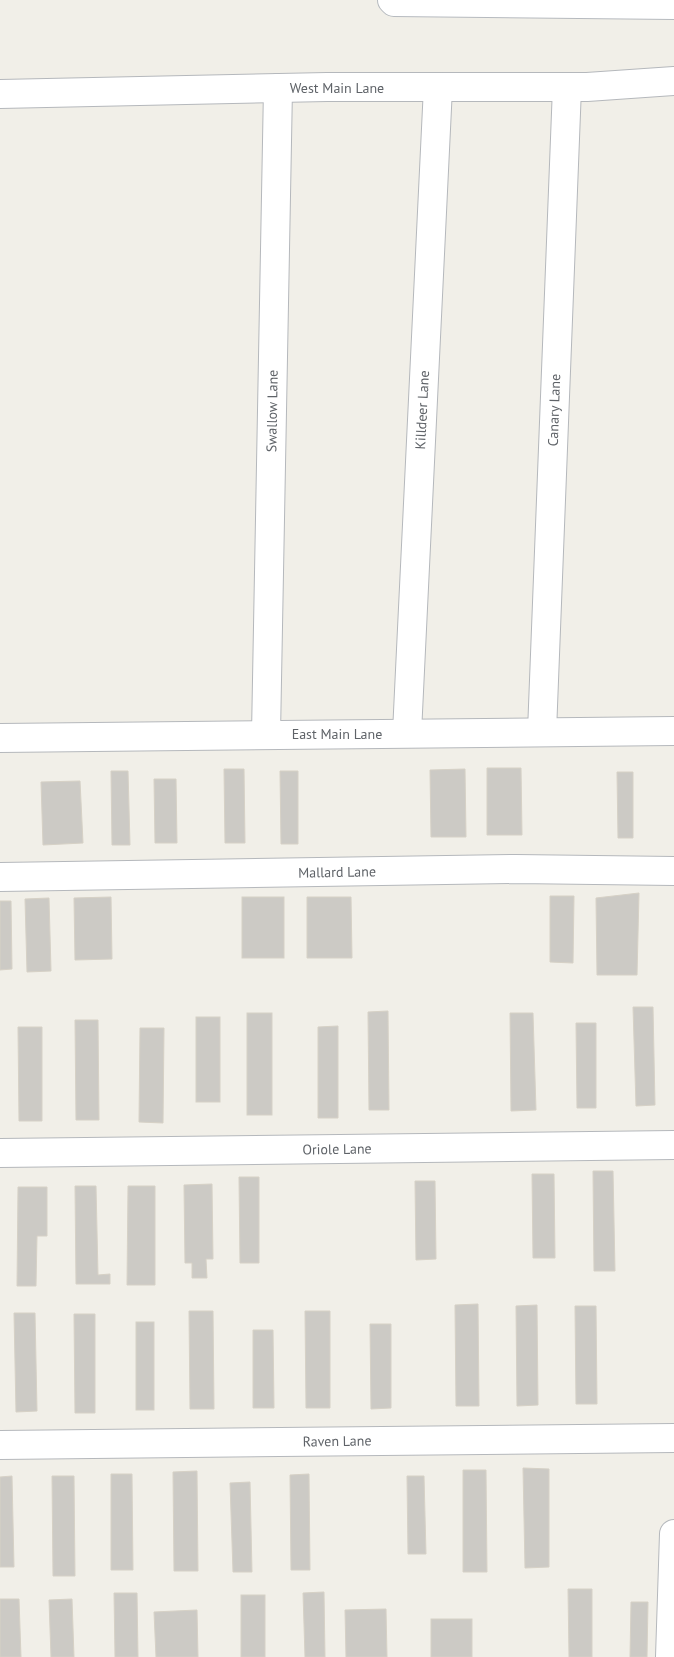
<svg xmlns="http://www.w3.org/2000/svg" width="674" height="1657" font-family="'PT Sans',sans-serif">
  <rect width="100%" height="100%" fill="#f1efe8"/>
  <g fill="#cccac5" stroke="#d6d1c6">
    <path d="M 487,768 L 521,768 L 522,835 L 487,835 Z"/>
    <path d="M 224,769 L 244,769 L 245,843 L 225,843 Z"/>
    <path d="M 465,769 L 466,837 L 431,837 L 430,770 Z"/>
    <path d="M 111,771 L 128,771 L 130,845 L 112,845 Z"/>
    <path d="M 280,771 L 298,771 L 298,844 L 281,844 Z"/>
    <path d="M 617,772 L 633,772 L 633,838 L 618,838 Z"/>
    <path d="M 154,779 L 176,779 L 177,843 L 155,843 Z"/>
    <path d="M 80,781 L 83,843 L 43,845 L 41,782 Z"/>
    <path d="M 639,893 L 637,975 L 597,975 L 596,898 Z"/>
    <path d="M 550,896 L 574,896 L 573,963 L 550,962 Z"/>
    <path d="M 111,897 L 112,959 L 75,960 L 74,898 Z"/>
    <rect x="242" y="897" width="42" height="61"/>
    <path d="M 307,897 L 351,897 L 352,958 L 307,958 Z"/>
    <path d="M 49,898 L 51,971 L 27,972 L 25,899 Z"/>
    <path d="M 0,901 L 11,901 L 12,969 L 0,970 Z"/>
    <path d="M 633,1007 L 653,1007 L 655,1105 L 636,1106 Z"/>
    <path d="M 388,1011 L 389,1110 L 369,1110 L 368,1012 Z"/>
    <rect x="247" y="1013" width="25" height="102"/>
    <path d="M 510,1013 L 533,1013 L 536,1110 L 511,1111 Z"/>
    <rect x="196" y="1017" width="24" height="85"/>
    <path d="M 75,1020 L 98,1020 L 99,1120 L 76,1120 Z"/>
    <path d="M 576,1023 L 596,1023 L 596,1108 L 577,1108 Z"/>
    <path d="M 338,1026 L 338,1118 L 318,1118 L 318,1027 Z"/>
    <path d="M 18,1027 L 42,1027 L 42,1121 L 19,1121 Z"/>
    <path d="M 140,1028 L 164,1028 L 163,1123 L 139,1122 Z"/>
    <path d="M 593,1171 L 613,1171 L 615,1271 L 594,1271 Z"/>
    <path d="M 532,1174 L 554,1174 L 555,1258 L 533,1258 Z"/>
    <path d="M 239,1177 L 259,1177 L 259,1263 L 240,1263 Z"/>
    <path d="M 415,1181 L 435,1181 L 436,1259 L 416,1260 Z"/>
    <path d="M 212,1184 L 213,1259 L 206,1259 L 207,1278 L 192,1278 L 192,1263 L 185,1263 L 184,1185 Z"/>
    <path d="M 75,1186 L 96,1186 L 98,1275 L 110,1274 L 110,1284 L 76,1284 Z"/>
    <path d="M 128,1186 L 155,1186 L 155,1285 L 127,1285 Z"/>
    <path d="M 18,1187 L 47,1187 L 47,1236 L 37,1236 L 36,1286 L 17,1286 Z"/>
    <path d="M 478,1304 L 479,1406 L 456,1406 L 455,1305 Z"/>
    <path d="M 537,1305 L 538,1405 L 517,1406 L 516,1306 Z"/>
    <path d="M 575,1306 L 596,1306 L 597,1404 L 576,1404 Z"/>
    <path d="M 189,1311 L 213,1311 L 214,1409 L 190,1409 Z"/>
    <path d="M 305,1311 L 330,1311 L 330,1408 L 306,1408 Z"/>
    <path d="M 14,1313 L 35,1313 L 37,1411 L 16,1412 Z"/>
    <path d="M 74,1314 L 95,1314 L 95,1413 L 75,1413 Z"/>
    <rect x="136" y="1322" width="18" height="88"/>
    <path d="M 370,1324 L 391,1324 L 391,1408 L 371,1409 Z"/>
    <path d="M 253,1330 L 273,1330 L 274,1408 L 253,1408 Z"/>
    <path d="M 523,1468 L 549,1469 L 549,1567 L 525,1568 Z"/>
    <path d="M 463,1470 L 486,1470 L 487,1572 L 463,1572 Z"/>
    <path d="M 197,1471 L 198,1571 L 174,1571 L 173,1472 Z"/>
    <path d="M 111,1474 L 132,1474 L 133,1570 L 111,1570 Z"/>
    <path d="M 309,1474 L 310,1570 L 291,1570 L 290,1475 Z"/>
    <path d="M 12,1476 L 14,1567 L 0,1567 L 0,1477 Z"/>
    <path d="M 52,1476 L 74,1476 L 75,1576 L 53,1576 Z"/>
    <path d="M 407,1476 L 424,1476 L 426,1554 L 408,1554 Z"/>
    <path d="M 250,1482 L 252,1572 L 233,1572 L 230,1483 Z"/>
    <path d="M 568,1589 L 592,1589 L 592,1657 L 569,1657 Z"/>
    <path d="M 324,1592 L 325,1657 L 305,1657 L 303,1593 Z"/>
    <path d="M 114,1593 L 137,1593 L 138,1657 L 115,1657 Z"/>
    <rect x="241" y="1595" width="24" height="62"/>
    <path d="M 0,1599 L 19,1599 L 21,1657 L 0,1657 Z"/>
    <path d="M 72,1599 L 74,1657 L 51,1657 L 49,1600 Z"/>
    <path d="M 631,1602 L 648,1602 L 647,1657 L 630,1657 Z"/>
    <path d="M 386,1609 L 387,1657 L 346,1657 L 345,1610 Z"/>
    <path d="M 197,1610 L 198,1657 L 156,1657 L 154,1612 Z"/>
    <rect x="431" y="1619" width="41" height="38"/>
  </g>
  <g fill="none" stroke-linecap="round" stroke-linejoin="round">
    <defs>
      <g id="minor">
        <path d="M 0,94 L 327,87 L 587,87 L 674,81"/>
        <path d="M 542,732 L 567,87"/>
        <path d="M 407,733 L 438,87"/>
        <path d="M 266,734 L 278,88"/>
        <path d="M 0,738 L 674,731"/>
        <path d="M 0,877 L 516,869 L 674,871"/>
        <path d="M 0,1153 L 674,1145"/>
        <path d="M 0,1445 L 674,1438"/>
        <path d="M 670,1657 L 674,1534"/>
      </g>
      <path id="secondary" d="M 392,0 L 394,2 L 674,5"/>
    </defs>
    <use href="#minor" stroke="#b5b8bc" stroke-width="30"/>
    <use href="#secondary" stroke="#b6babf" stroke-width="30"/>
    <use href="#minor" stroke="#fff" stroke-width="28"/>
    <use href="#secondary" stroke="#fff" stroke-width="28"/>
  </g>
  <g text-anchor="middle" stroke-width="4.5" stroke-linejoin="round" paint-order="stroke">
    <g font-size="14" fill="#5f6368" stroke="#fff">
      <text x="337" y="93">West Main Lane</text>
      <text transform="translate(422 410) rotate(-87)" y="5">Killdeer Lane</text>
      <text transform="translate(554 410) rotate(-88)" y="5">Canary Lane</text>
      <text transform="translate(272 411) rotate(-89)" y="5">Swallow Lane</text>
      <text x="337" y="739">East Main Lane</text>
      <text transform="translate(337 872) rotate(-1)" y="5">Mallard Lane</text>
      <text transform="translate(337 1149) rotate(-1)" y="5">Oriole Lane</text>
      <text transform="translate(337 1441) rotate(-1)" y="5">Raven Lane</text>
    </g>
  </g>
</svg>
